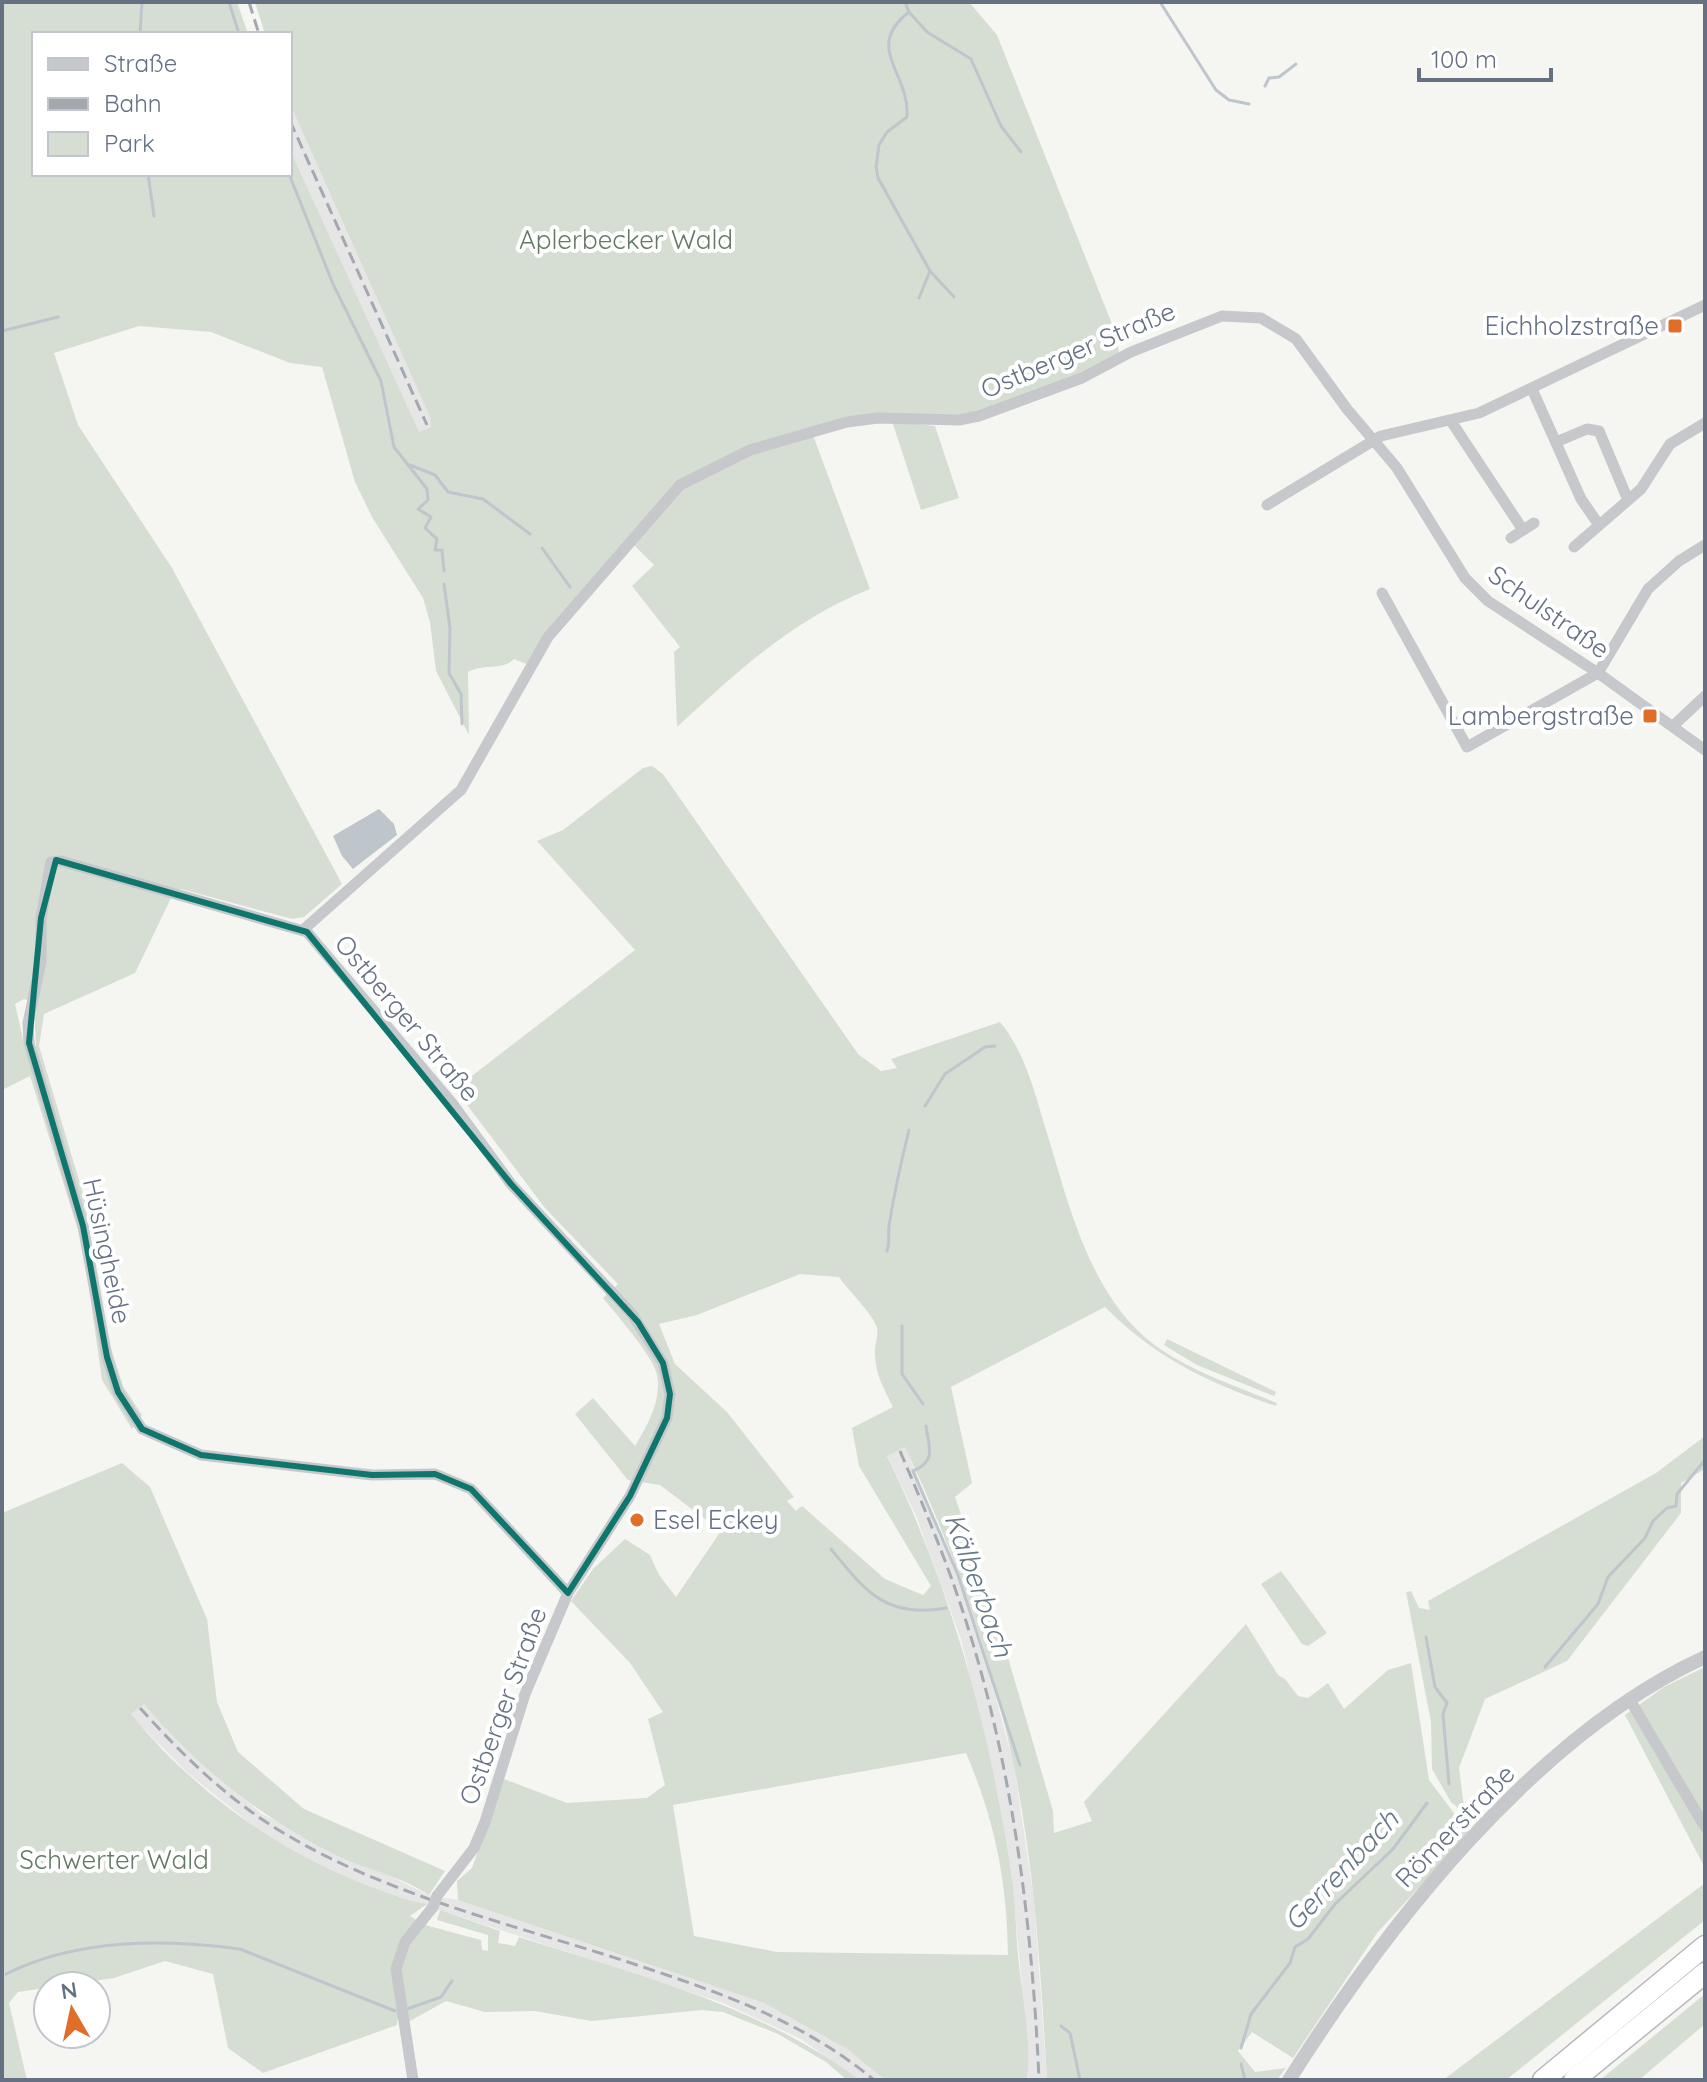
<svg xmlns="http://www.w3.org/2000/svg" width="1707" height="2082" font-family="Quicksand,sans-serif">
  <rect width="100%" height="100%" fill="#f5f6f2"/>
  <g fill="#e6e6e6">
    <path d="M 290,104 L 430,417 L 431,427 L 420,432 L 416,431 L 296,167 L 290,150 Z"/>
    <path d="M 905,1446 L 974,1617 L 1014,1765 L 1034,1900 L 1047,2080 L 1026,2080 L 1024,2008 L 1013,1889 L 999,1799 L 961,1639 L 916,1516 L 887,1455 Z"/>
    <path d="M 144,1703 L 167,1730 L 262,1814 L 429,1895 L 458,1900 L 764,2003 L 847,2049 L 885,2080 L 860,2080 L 799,2038 L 723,2003 L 418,1903 L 346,1878 L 307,1859 L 261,1832 L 189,1774 L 130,1715 Z"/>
  </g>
  <g fill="#d6ddd3" fill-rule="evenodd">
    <path d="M 2,2 L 237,2 L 248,34 L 34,34 L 34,174 L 290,174 L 290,150 L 419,432 L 431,427 L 430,417 L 290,104 L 290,34 L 265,34 L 255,2 L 969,2 L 997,35 L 1114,329 L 1119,352 L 1098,367 L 979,414 L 862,417 L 694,474 L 526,664 L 514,659 C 502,671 483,663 468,672 L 469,735 L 436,671 L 430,622 L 423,598 L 372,517 L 355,482 L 322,367 L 290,363 L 211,332 L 139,326 L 54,353 L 78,425 L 172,568 L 342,884 L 304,917 L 292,919 L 181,889 L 172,896 L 135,973 L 44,1014 L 39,1046 L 84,1197 L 108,1339 L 123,1386 L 142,1415 L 132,1429 L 102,1380 L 83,1246 L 30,1076 L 2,1090 ZM 24,999 L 34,1002 L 36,1047 L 26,1052 L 15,1004 Z"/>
    <path d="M 892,421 L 935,426 L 959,498 L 921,510 Z"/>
    <path d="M 813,435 L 870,589 C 793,619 737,672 677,727 L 674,652 L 680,647 L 632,586 L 654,565 L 633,544 L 668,498 L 728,460 Z"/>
    <path d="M 652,766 L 663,774 L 858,1054 L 881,1071 L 897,1068 L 891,1059 L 1000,1022 C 1026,1053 1035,1095 1047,1133 C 1069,1206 1091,1299 1156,1346 C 1192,1372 1236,1386 1277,1403 L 1276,1406 C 1210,1384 1154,1357 1105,1307 L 951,1387 L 972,1483 L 955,1497 L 997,1620 L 1053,1811 L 1054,1833 L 1092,1821 L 1084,1802 L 1246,1624 L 1278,1675 L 1285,1679 L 1298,1696 L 1308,1698 L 1328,1683 L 1344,1709 L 1388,1670 L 1411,1663 L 1429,1780 L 1469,1833 L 1377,1933 L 1293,2058 L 1252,2032 L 1238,2051 L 1255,2072 L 1286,2068 L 1277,2080 L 1047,2080 C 1041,1975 1035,1870 1014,1767 C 992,1656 953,1549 905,1447 L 887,1456 C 953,1592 992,1736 1013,1886 C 1016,1912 1016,1939 1019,1965 C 1022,1991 1033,2057 1026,2080 L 885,2080 L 847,2049 L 764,2003 L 458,1900 L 457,1881 L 472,1868 L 504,1779 L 567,1803 L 647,1798 L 665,1785 L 648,1719 L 663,1712 L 630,1663 L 571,1601 L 593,1569 L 625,1539 L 650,1555 L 659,1575 L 676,1597 L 721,1531 L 660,1485 L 628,1480 L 575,1414 L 593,1398 L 635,1446 C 647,1426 662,1400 657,1375 C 654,1357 616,1314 603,1298 L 618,1284 L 545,1208 L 455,1089 L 635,950 L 537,841 L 563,830 L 643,768 ZM 800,1274 L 839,1277 C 848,1290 874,1315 877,1328 C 879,1336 874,1345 875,1353 C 875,1374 884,1389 893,1407 L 852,1428 L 859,1466 L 931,1586 L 923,1595 L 885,1579 L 802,1506 L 796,1511 L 787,1501 L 794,1497 L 727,1412 L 675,1364 L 659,1324 L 697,1315 ZM 966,1753 C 995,1821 1007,1881 1008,1955 L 777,1952 L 694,1936 L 673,1805 Z"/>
    <path d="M 1167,1339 L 1276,1392 L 1274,1396 L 1197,1365 L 1164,1345 Z"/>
    <path d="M 1705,1436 L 1705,1469 L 1681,1483 L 1681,1513 L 1567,1661 L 1485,1699 L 1459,1768 L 1465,1814 L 1451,1802 L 1432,1769 L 1431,1722 L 1406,1592 L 1411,1591 L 1419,1608 L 1430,1610 L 1428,1601 L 1656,1473 Z"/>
    <path d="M 122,1463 L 150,1487 L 207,1619 L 217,1702 L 238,1752 L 304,1809 L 445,1871 L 429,1895 C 403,1877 367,1870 338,1856 C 263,1819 198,1768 144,1704 L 131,1714 C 195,1793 284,1856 380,1890 C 395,1895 411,1902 427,1904 L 410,1916 L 425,1925 L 481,1940 L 482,1950 L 488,1951 L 488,1935 L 437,1920 L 440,1910 L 500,1931 L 498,1943 L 515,1946 L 519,1937 C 637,1975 759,2005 860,2080 L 847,2080 L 826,2062 L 778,2034 L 723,2012 L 702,2010 L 591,2021 L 535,2011 L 485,2012 L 446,2001 L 410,2021 L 398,2018 L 397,2025 L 263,2073 L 228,2048 L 213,1974 L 165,1961 L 114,1978 L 18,1992 L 9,2003 L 27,2080 L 2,2080 L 2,1513 Z"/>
    <path d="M 1281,1571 L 1327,1633 L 1308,1646 L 1302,1644 L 1261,1584 Z"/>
    <path d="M 1705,1667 L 1705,1868 L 1625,1715 L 1664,1687 Z"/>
    <path d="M 1705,1883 L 1705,1920 L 1506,2080 L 1443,2080 Z"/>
    <path d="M 1705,1994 L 1705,2024 L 1639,2080 L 1600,2080 Z"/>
  </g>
  <path fill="#bec6cb" d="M 379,809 L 394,824 L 397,835 L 353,869 L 342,856 L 333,836 Z"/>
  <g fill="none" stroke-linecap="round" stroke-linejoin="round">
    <g stroke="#bec6cb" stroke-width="3">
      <path d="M 229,2 L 239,34"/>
      <path d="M 905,2 L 909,12 C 863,48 910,72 907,117 L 887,132 L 879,145 L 876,167 L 878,178 L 930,271 L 954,297"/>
      <path d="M 1160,2 L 1216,90 L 1229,100 L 1249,104"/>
      <path d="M 910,13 L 927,32 L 971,59 L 1001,126 L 1021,152"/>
      <path d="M 140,34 L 142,2"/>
      <path d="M 1265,86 L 1269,78 L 1279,77 L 1296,64"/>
      <path d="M 148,174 L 154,216"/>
      <path d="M 289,174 L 333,284 L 381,381 L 394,447 L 427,489 L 428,500 L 418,509 L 431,517 L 425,528 L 437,539 L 435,550 L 442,550 L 444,571"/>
      <path d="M 919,298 L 930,271"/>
      <path d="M 2,331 L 58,317"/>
      <path d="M 410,465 L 435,475 L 448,492 L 483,499 L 530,534"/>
      <path d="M 542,548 L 570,587"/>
      <path d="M 444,584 L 450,628 L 449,673 L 461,694 L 462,724"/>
      <path d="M 925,1106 L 945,1074 L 985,1047 L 995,1046"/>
      <path d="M 887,1251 C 890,1241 888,1236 889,1226 C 894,1194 901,1162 909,1130"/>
      <path d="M 902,1326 L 902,1374 L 923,1404"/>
      <path d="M 926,1426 C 929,1448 937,1461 913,1471 L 958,1575 L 1020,1765"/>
      <path d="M 831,1549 C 865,1591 886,1619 946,1608"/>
      <path d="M 1426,1637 L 1435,1687 L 1447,1703 L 1443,1714 L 1449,1784"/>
      <path d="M 1545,1667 L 1598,1604 L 1608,1577 L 1645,1538 L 1653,1521 L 1667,1508 L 1676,1506 L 1677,1494 L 1705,1460"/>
      <path d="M 6,1974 C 78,1938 163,1939 240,1949 L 395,2011"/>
      <path d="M 407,2009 L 441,1997 L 452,1981"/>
      <path d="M 1061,2026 L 1070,2033 L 1080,2080"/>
      <path d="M 1241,2048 L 1251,2014 L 1290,1963 L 1295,1947 L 1308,1939 L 1335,1904 L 1393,1849 L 1427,1803"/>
      <path d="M 1241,2064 L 1245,2080"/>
    </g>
    <defs>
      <g id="motorway">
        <path d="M 1543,2080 L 1705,1946"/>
        <path d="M 1574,2080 L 1705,1973"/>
      </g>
    </defs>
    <use href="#motorway" stroke="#b6b8bc" stroke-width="23"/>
    <g stroke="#c6c8cc" stroke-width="11">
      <path d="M 1532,389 L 1581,499 L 1599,525"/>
      <path d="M 1451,421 L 1523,530 L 1534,523"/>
      <path d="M 1556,442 L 1587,429 L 1599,431 L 1628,500"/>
      <path d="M 1267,505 L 1381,436 L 1479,413 L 1705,305"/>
      <path d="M 1511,538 L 1523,530"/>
      <path d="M 1574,547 L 1641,489 L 1670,444 L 1705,423"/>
      <path d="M 1382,593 L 1467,747 L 1598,673 L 1648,589 L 1679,561 L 1705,545"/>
      <path d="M 1673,726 L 1705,696"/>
      <path d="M 303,930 L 461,790 L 548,637 L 680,485 L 750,450 L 847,422 L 878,418 L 959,420 L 979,416 L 1082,378 L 1131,352 L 1222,316 L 1261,318 L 1296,339 L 1347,409 L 1397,468 L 1465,578 L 1488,601 L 1598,673 L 1705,750"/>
      <path d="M 1630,1700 L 1705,1827"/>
      <path d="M 437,1896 L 474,1848 L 485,1822 L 525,1694 L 568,1593 L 630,1496 L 667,1418 L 670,1394 L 663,1363 L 632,1314 L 511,1184 L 452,1103 L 307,932 L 61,861 L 51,862 L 41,918 L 41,961 L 28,1023 L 29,1043 L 83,1226 L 107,1357 L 118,1392 L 142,1429 L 201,1455 L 372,1475 L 435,1474 L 471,1489 L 568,1593"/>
      <path d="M 413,2080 L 396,1969 L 405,1942 L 433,1907"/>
    </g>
    <path stroke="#c6c8cc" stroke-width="14" d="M 1289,2080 C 1387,1925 1535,1735 1705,1657"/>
    <use href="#motorway" stroke="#fff" stroke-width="20"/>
    <g stroke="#a4a8af" stroke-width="3" stroke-dasharray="12 6" stroke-linecap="butt">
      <path d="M 249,2 L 259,34"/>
      <path d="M 290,121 L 427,425"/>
      <path d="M 900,1451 C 923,1505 946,1559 964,1615 C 1013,1766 1032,1922 1039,2080"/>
      <path d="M 140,1708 C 176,1748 215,1787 260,1818 C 370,1892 506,1922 631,1963 C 718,1992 802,2020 874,2080"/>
    </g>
    <path stroke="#c6c8cc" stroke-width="11" d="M 433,1907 L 437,1896"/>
  </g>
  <path fill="none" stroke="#0f766e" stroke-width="6" stroke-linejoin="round" d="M 56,860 L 307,932 L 511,1184 L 638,1322 L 663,1363 L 670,1394 L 667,1418 L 630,1496 L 568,1593 L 471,1489 L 435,1474 L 372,1475 L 201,1455 L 142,1429 L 118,1392 L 107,1357 L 83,1226 L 29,1043 L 41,918 Z"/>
  <g fill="#e06d28" stroke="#fff" stroke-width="3">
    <rect x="1667" y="318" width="16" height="16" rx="4"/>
    <rect x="1642" y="708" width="16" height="16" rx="4"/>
    <circle cx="637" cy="1520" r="8"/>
  </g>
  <g text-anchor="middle" stroke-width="8" stroke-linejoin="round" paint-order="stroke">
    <g font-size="26" fill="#657a64" stroke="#fff">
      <text x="626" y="249">Aplerbecker Wald</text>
      <text x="114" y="1869">Schwerter Wald</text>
    </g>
    <g font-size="26" fill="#657183" stroke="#fff" text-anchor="end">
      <text x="1659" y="335">Eichholzstraße</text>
      <text x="1634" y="725">Lambergstraße</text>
      <text x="653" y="1529" text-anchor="start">Esel Eckey</text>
    </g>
    <g font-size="26" fill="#657183" stroke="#fff">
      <text transform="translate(1078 350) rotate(-23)" y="9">Ostberger Straße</text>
      <text transform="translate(1549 612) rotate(35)" y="9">Schulstraße</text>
      <text transform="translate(407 1018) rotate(50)" y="9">Ostberger Straße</text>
      <text transform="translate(107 1251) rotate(78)" y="9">Hüsingheide</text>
      <text transform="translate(503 1706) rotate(-70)" y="9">Ostberger Straße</text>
      <text transform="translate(1455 1826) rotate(-46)" y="9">Römerstraße</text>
    </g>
    <g font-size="28" font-style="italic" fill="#667986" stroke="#fff">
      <text transform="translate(979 1585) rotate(70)" y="10">Kälberbach</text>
      <text transform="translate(1341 1870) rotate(-47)" y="10">Gerrenbach</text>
    </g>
  </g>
  <rect width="1707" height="2082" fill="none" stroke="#657183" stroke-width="8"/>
  <rect x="32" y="32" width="260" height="144" fill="#ffffff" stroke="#c1c6cd" stroke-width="2"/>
  <rect x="48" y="58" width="40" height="12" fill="#c6c8cc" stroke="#c1c6cd" stroke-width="2"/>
  <text x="104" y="72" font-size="24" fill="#657183">Straße</text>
  <rect x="48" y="98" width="40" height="12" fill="#a4a8af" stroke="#c1c6cd" stroke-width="2"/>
  <text x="104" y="112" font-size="24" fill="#657183">Bahn</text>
  <rect x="48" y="132" width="40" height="24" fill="#d6ddd3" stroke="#c1c6cd" stroke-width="2"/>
  <text x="104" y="152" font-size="24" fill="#657183">Park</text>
  <g transform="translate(72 2010) rotate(351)"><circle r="38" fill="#ffffff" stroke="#c1c6cd" stroke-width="2"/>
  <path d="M0-6L14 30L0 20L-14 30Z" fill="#e06d28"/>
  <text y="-12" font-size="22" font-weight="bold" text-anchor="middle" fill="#657183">N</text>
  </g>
  <path d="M1419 68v12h132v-12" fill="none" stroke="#657183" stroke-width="4"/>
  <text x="1431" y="68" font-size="24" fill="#657183" stroke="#ffffff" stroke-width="6" paint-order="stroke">100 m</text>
</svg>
